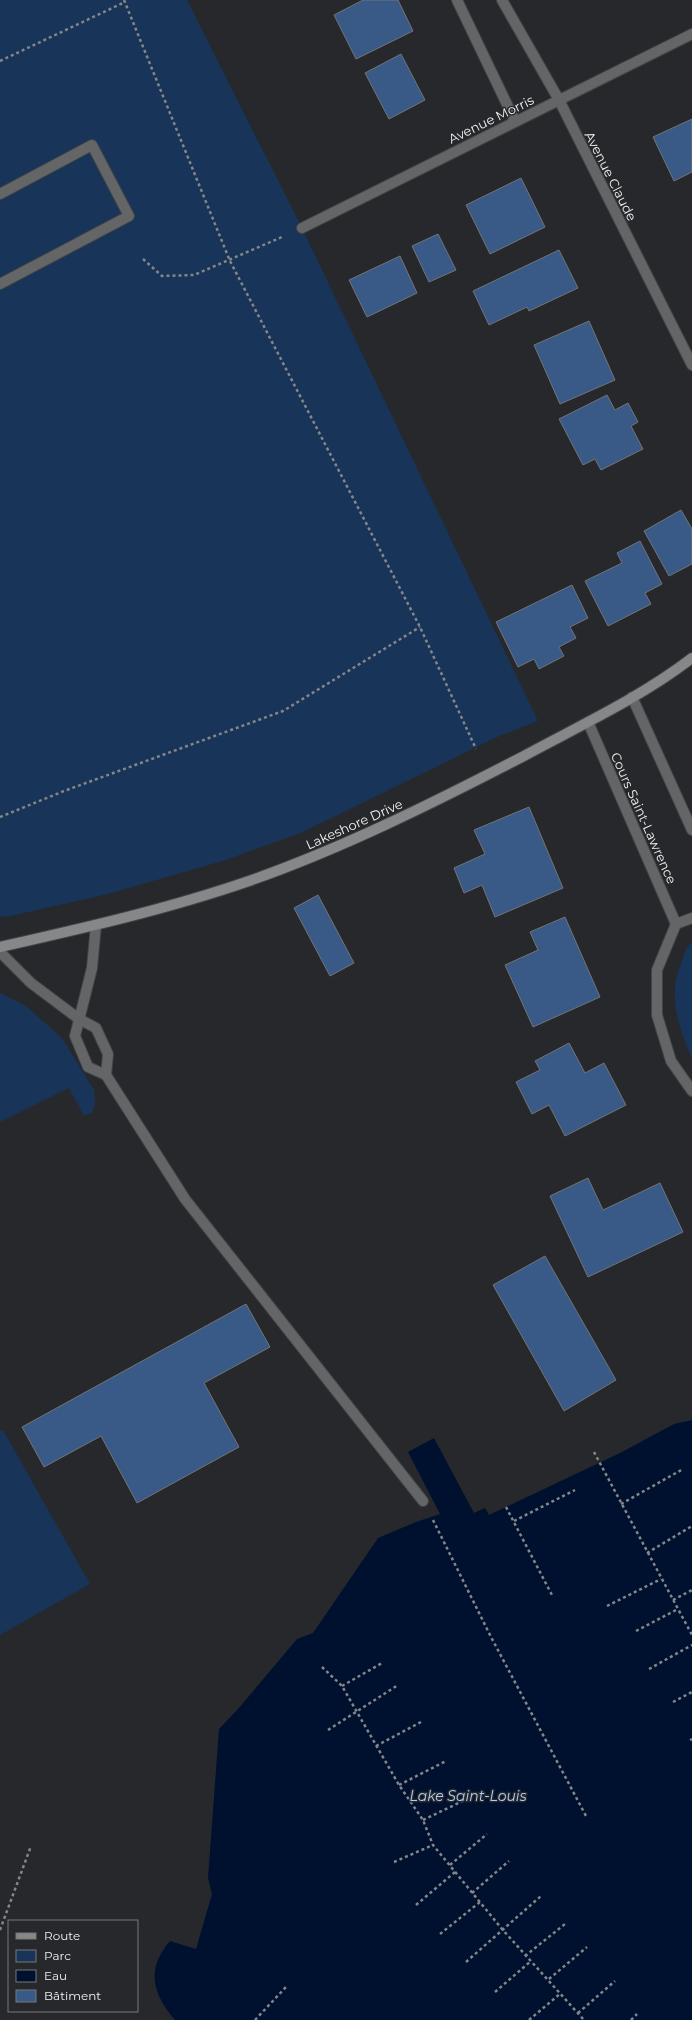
<svg xmlns="http://www.w3.org/2000/svg" width="692" height="2020" font-family="Montserrat,sans-serif">
  <rect width="100%" height="100%" fill="#27282b"/>
  <g fill="#183458">
    <path d="M 0,0 L 187,0 L 302,228 L 538,721 L 497,737 L 303,832 L 226,860 L 108,894 L 6,917 L 0,916 Z"/>
    <path d="M 692,942 L 692,1058 C 678,1027 667,994 682,961 C 684,954 686,947 692,942 Z"/>
    <path d="M 0,993 L 26,1006 L 62,1038 L 94,1090 L 95,1104 L 92,1113 L 84,1116 L 69,1088 L 0,1122 Z"/>
    <path d="M 3,1430 L 90,1584 L 0,1635 L 0,1431 Z"/>
  </g>
  <path fill="#00112f" d="M 692,1420 L 692,2020 L 175,2020 C 152,1993 146,1969 170,1941 L 196,1949 L 212,1894 L 208,1878 L 219,1729 L 238,1709 L 297,1639 L 313,1633 L 378,1538 L 416,1522 L 440,1514 L 408,1452 L 434,1438 L 474,1513 L 485,1508 L 489,1515 L 620,1453 L 674,1424 Z"/>
  <g fill="#395a87" stroke="#727477">
    <path d="M 363,0 L 398,0 L 413,31 L 356,59 L 334,15 Z"/>
    <path d="M 401,54 L 425,100 L 389,119 L 365,73 Z"/>
    <path d="M 692,119 L 692,172 L 674,181 L 653,137 Z"/>
    <path d="M 521,178 L 545,227 L 490,254 L 466,205 Z"/>
    <path d="M 438,234 L 456,270 L 429,282 L 412,246 Z"/>
    <path d="M 559,250 L 578,288 L 529,311 L 527,307 L 489,325 L 473,291 Z"/>
    <path d="M 400,256 L 417,293 L 367,317 L 349,280 Z"/>
    <path d="M 589,321 L 615,380 L 560,404 L 534,345 Z"/>
    <path d="M 607,395 L 615,410 L 628,403 L 638,422 L 631,426 L 643,449 L 601,470 L 595,459 L 583,465 L 559,419 Z"/>
    <path d="M 681,510 L 692,529 L 692,564 L 669,576 L 644,531 Z"/>
    <path d="M 640,541 L 662,584 L 645,593 L 651,604 L 608,626 L 585,581 L 622,563 L 617,553 Z"/>
    <path d="M 572,585 L 588,618 L 570,627 L 576,638 L 559,647 L 564,656 L 539,669 L 534,659 L 518,667 L 496,622 Z"/>
    <path d="M 529,807 L 563,888 L 495,917 L 482,885 L 464,893 L 454,868 L 485,854 L 474,830 Z"/>
    <path d="M 318,895 L 354,963 L 330,976 L 294,908 Z"/>
    <path d="M 565,917 L 600,997 L 533,1027 L 505,965 L 538,950 L 530,932 Z"/>
    <path d="M 569,1043 L 585,1073 L 604,1063 L 626,1105 L 565,1136 L 549,1105 L 532,1114 L 516,1082 L 540,1070 L 535,1061 Z"/>
    <path d="M 588,1178 L 603,1210 L 660,1183 L 683,1232 L 588,1277 L 550,1196 Z"/>
    <path d="M 545,1256 L 616,1380 L 564,1411 L 493,1285 Z"/>
    <path d="M 246,1304 L 270,1347 L 204,1383 L 239,1447 L 137,1503 L 101,1436 L 44,1467 L 22,1427 Z"/>
  </g>
  <g fill="none" stroke-linecap="round" stroke-linejoin="round">
    <defs>
      <g id="lane">
        <path d="M 0,194 L 92,145 L 129,216 L 0,284"/>
        <path d="M 96,925 L 92,968 L 75,1036 L 88,1067 L 106,1075 L 185,1199 L 423,1501"/>
        <path d="M 0,952 L 31,983 L 79,1019 L 96,1028 L 108,1054 L 106,1075"/>
      </g>
      <g id="street">
        <path d="M 457,0 L 515,121"/>
        <path d="M 502,0 L 559,100 L 692,365"/>
        <path d="M 302,228 L 692,34"/>
        <path d="M 632,697 L 692,830"/>
        <path d="M 588,722 L 676,924"/>
        <path d="M 692,918 L 676,924 L 657,970 L 657,1015 L 671,1061 L 692,1091"/>
      </g>
      <path id="secondary" d="M 0,947 C 84,928 168,909 249,881 C 343,848 433,803 522,757 C 579,726 640,698 692,658"/>
    </defs>
    <use href="#lane" stroke="#434447" stroke-width="12"/>
    <use href="#street" stroke="#434447" stroke-width="12"/>
    <use href="#secondary" stroke="#434447" stroke-width="12"/>
    <g stroke="#858688" stroke-width="2.5" stroke-dasharray="3 3" stroke-linecap="butt">
      <path d="M 124,0 L 230,261 L 420,627 L 476,749"/>
      <path d="M 0,61 L 125,2"/>
      <path d="M 143,259 L 162,276 L 194,275 L 282,237"/>
      <path d="M 0,817 L 64,791 L 283,711 L 420,627"/>
      <path d="M 594,1452 L 692,1635"/>
      <path d="M 621,1504 L 683,1469"/>
      <path d="M 506,1507 L 553,1597"/>
      <path d="M 433,1520 L 491,1637 L 586,1816"/>
      <path d="M 514,1521 L 575,1490"/>
      <path d="M 647,1553 L 692,1526"/>
      <path d="M 673,1600 L 692,1590"/>
      <path d="M 607,1606 L 661,1579"/>
      <path d="M 636,1631 L 678,1609"/>
      <path d="M 322,1667 L 342,1686 L 399,1785 L 423,1820 L 433,1845 L 502,1929 L 584,2020"/>
      <path d="M 649,1669 L 692,1645"/>
      <path d="M 342,1686 L 382,1663"/>
      <path d="M 673,1702 L 692,1692"/>
      <path d="M 328,1730 L 398,1685"/>
      <path d="M 690,1740 L 692,1739"/>
      <path d="M 376,1746 L 421,1722"/>
      <path d="M 399,1785 L 446,1761"/>
      <path d="M 423,1820 L 467,1799"/>
      <path d="M 394,1862 L 433,1845"/>
      <path d="M 450,1865 L 487,1834"/>
      <path d="M 472,1893 L 509,1861"/>
      <path d="M 416,1905 L 455,1872"/>
      <path d="M 0,1930 L 31,1846"/>
      <path d="M 440,1934 L 480,1902"/>
      <path d="M 525,1956 L 565,1924"/>
      <path d="M 466,1962 L 541,1896"/>
      <path d="M 549,1979 L 587,1947"/>
      <path d="M 495,1992 L 531,1961"/>
      <path d="M 578,2013 L 615,1981"/>
      <path d="M 255,2020 L 286,1987"/>
      <path d="M 529,2020 L 561,1993"/>
      <path d="M 631,2020 L 637,2014"/>
    </g>
    <use href="#lane" stroke="#646566" stroke-width="10"/>
    <use href="#street" stroke="#646566" stroke-width="10"/>
    <use href="#secondary" stroke="#858789" stroke-width="10"/>
  </g>
  <g text-anchor="middle" stroke-width="3" stroke-linejoin="round" paint-order="stroke">
    <g font-size="13" fill="#eff0f1" stroke="#27282b">
      <text transform="translate(491 119) rotate(-26)" y="5">Avenue Morris</text>
      <text transform="translate(611 176) rotate(63)" y="5">Avenue Claude</text>
      <text transform="translate(644 818) rotate(66)" y="5">Cours Saint-Lawrence</text>
      <text transform="translate(354 824) rotate(-24)" y="5">Lakeshore Drive</text>
    </g>
    <g font-size="14" font-style="italic" fill="#aecdf7" stroke="#27282b">
      <text x="468" y="1801">Lake Saint-Louis</text>
    </g>
  </g>
  <rect x="8" y="1920" width="130" height="92" fill="#27282b" stroke="#77787a"/>
  <rect x="16" y="1933" width="20" height="6" fill="#858789" stroke="#77787a"/>
  <text x="44" y="1940" font-size="12" fill="#eff0f1">Route</text>
  <rect x="16" y="1950" width="20" height="12" fill="#183458" stroke="#77787a"/>
  <text x="44" y="1960" font-size="12" fill="#eff0f1">Parc</text>
  <rect x="16" y="1970" width="20" height="12" fill="#00112f" stroke="#77787a"/>
  <text x="44" y="1980" font-size="12" fill="#eff0f1">Eau</text>
  <rect x="16" y="1990" width="20" height="12" fill="#395a87" stroke="#77787a"/>
  <text x="44" y="2000" font-size="12" fill="#eff0f1">Bâtiment</text>
</svg>
